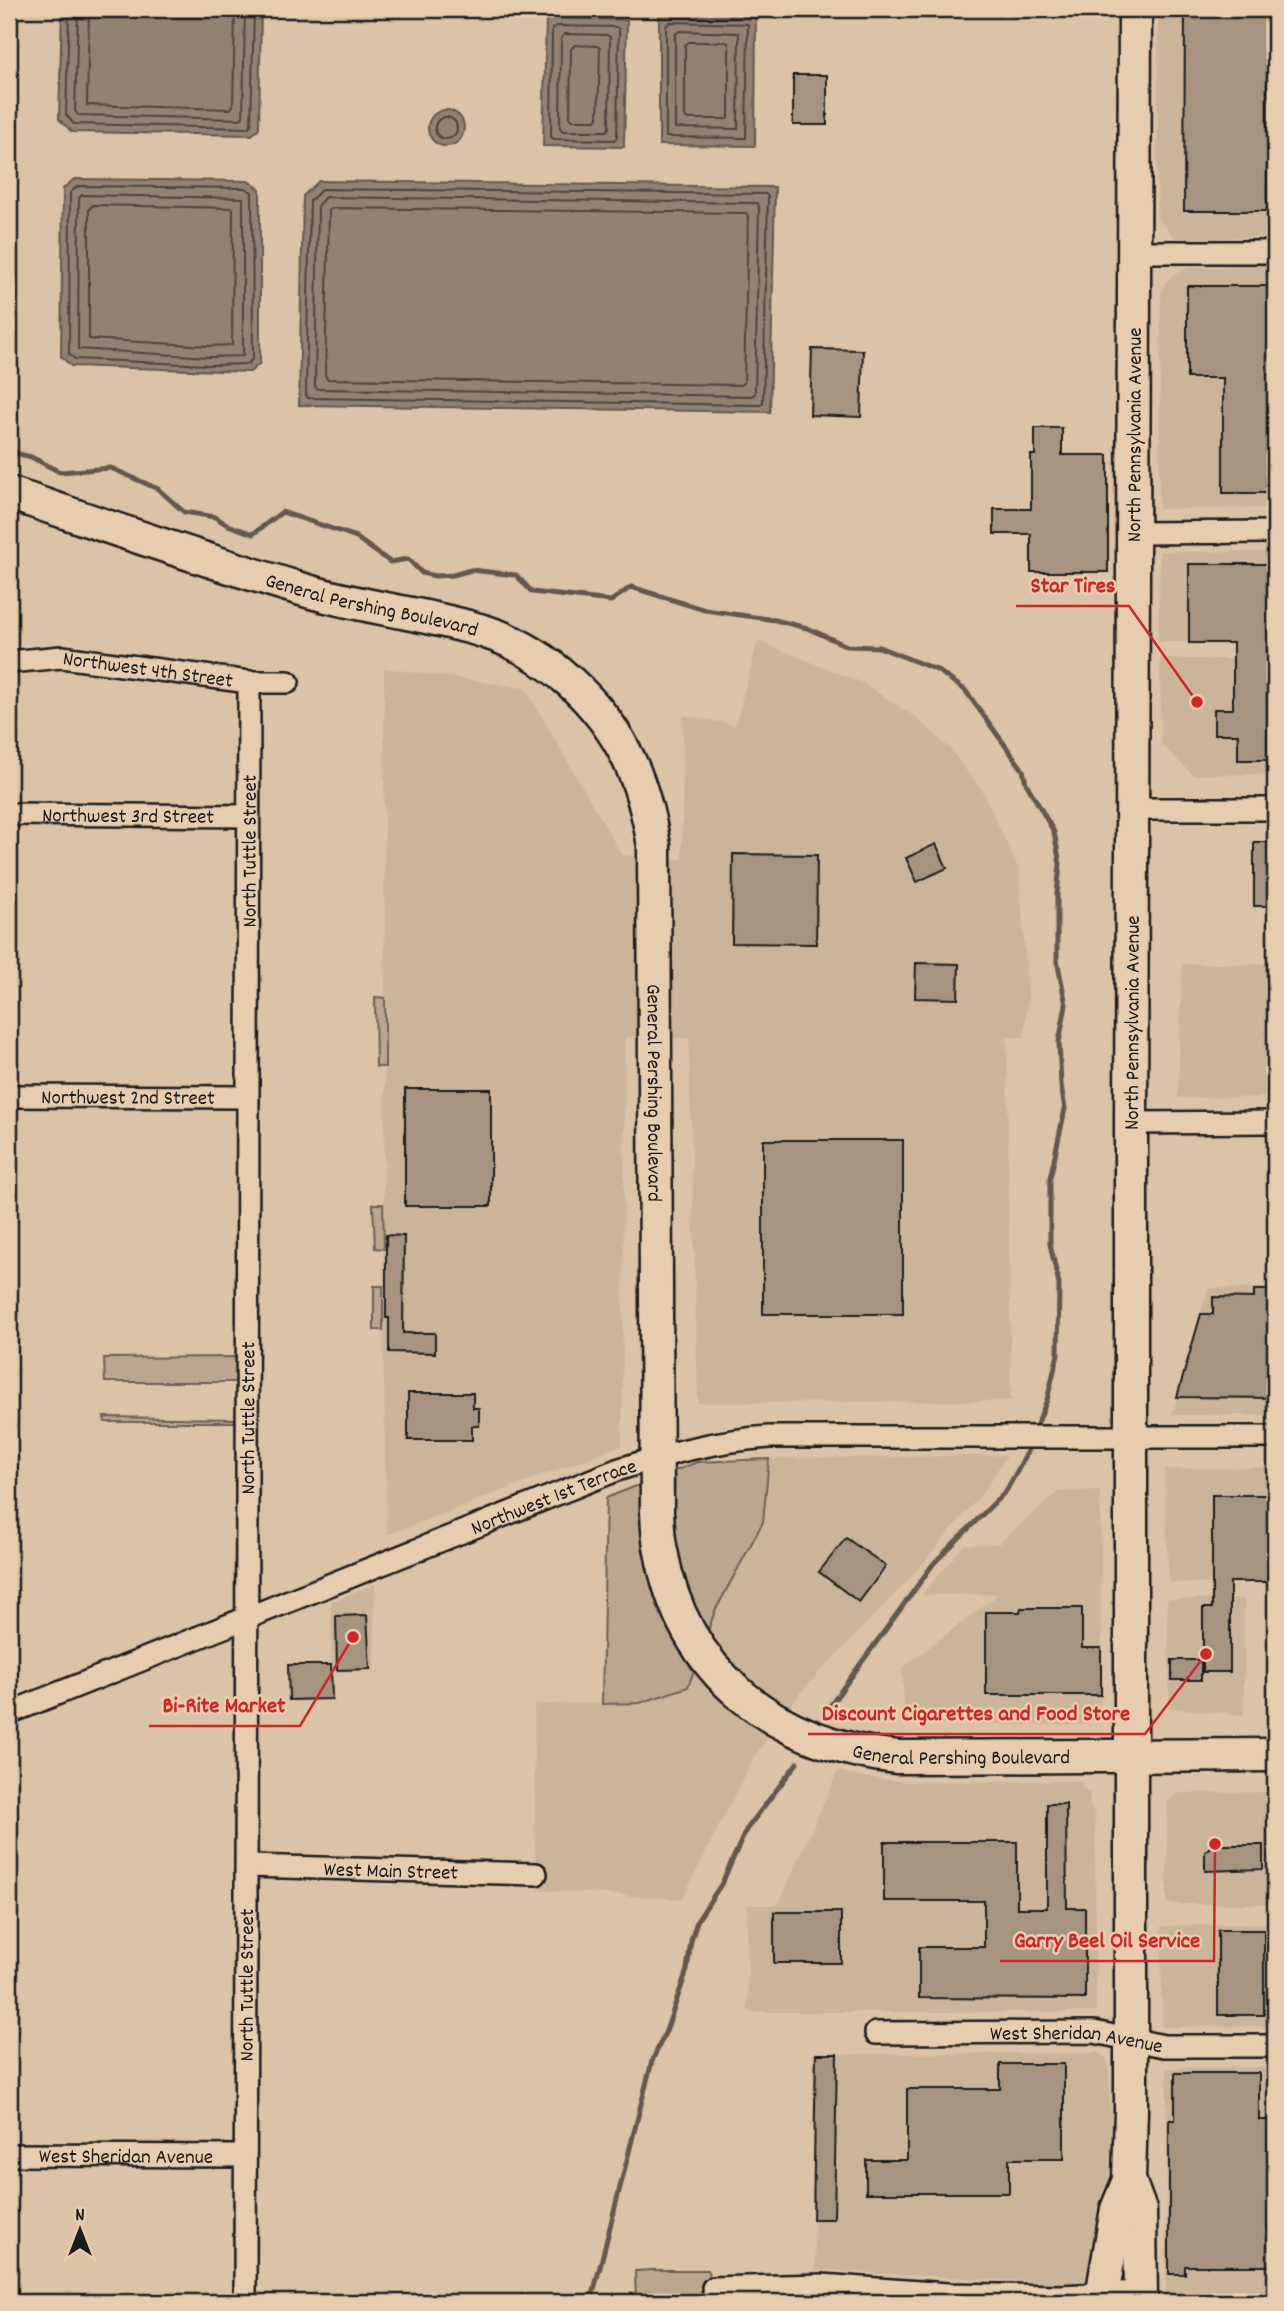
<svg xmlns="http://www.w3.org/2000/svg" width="1284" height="2311" font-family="Dekko,sans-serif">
  <rect width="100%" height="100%" fill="#dcc2a6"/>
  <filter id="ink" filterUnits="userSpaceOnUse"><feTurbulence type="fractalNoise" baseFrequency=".0143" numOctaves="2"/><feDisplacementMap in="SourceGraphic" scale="14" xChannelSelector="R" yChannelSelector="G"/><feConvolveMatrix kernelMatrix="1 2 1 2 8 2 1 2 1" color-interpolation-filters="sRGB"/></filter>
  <g filter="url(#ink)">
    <g fill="#ccb49b">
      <path d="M 1158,9 L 1275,9 L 1275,237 L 1176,239 L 1157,218 Z"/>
      <path d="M 1275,264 L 1275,508 L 1159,509 L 1161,295 L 1165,282 L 1176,273 L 1188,268 Z"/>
      <path d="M 1160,551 L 1275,552 L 1275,642 L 1158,642 Z"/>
      <path d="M 758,641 L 863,683 L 917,718 L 949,748 L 983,792 L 1019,870 L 1028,996 L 1024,1037 L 1007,1037 L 1011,1401 L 698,1403 L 689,1038 L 625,1037 L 622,1445 L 387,1535 L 383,1330 L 385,1067 L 384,668 L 525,688 L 622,855 L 682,859 L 683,715 L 735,725 Z"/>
      <path d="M 1160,659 L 1275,659 L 1275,774 L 1193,775 L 1161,744 Z"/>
      <path d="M 1182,964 L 1275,964 L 1275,1097 L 1178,1098 Z"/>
      <path d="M 1208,1288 L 1275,1288 L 1275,1415 L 1172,1415 Z"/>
      <path d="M 1007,1455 L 985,1490 L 912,1576 L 800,1693 L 754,1757 L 682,1899 L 538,1890 L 535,1848 L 534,1704 L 640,1703 L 688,1687 L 715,1611 L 763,1522 L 769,1459 Z"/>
      <path d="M 1275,1467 L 1275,1584 L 1169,1583 L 1164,1469 Z"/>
      <path d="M 1100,1490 L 1102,1698 L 1091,1722 L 1076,1725 L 905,1723 L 902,1668 L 999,1594 L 922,1595 L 964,1545 L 998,1544 L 1058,1492 Z"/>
      <path d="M 375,1584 L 374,1671 L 332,1672 L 331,1602 Z"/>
      <path d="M 1167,1599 L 1244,1599 L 1244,1715 L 1170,1708 Z"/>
      <path d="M 838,1771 L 857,1776 L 906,1782 L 1077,1781 L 1083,1783 L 1081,1788 L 1090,1793 L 1089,1802 L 1095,1815 L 1096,2012 L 748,2012 L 747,1905 L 778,1905 Z"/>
      <path d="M 1275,1792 L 1275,1904 L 1167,1904 L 1167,1802 L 1179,1793 Z"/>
      <path d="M 1275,1923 L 1275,2026 L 1162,2027 L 1161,1926 Z"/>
      <path d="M 1099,2053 L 1108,2060 L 1112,2128 L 1110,2170 L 1094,2274 L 1080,2284 L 815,2270 L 813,2054 Z"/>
      <path d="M 1275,2067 L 1275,2302 L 1166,2302 L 1167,2068 Z"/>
    </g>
    <g fill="#bca68f" stroke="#6c6156" stroke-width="2">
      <path d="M 375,997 L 385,998 L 385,1067 L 376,1067 Z"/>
      <path d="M 373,1204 L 383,1204 L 384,1249 L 375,1248 Z"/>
      <rect x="374" y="1286" width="9" height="44"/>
      <path d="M 236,1357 L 236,1382 L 105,1382 L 104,1358 Z"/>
      <path d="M 104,1417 L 235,1419 L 235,1422 L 105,1422 Z"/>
      <path d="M 769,1459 L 763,1522 L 715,1611 L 688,1687 L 640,1703 L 602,1704 L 606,1498 L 697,1462 Z"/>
      <path d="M 653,2270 L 708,2270 L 711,2302 L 636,2302 L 635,2271 Z"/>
    </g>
    <g fill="#928272" stroke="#635950" stroke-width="2">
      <path d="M 62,9 L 261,9 L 259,128 L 252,135 L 72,132 L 59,119 Z"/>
      <path d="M 659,15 L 756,16 L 755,146 L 659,145 Z"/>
      <path d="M 546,18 L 627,20 L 624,147 L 543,146 Z"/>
      <circle cx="446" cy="128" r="18"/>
      <path d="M 74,179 L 248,181 L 260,189 L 260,363 L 250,372 L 71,366 L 61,356 L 63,189 Z"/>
      <path d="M 319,181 L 775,187 L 770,412 L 299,405 L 303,196 Z"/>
    </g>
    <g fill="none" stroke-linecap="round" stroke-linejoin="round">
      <g stroke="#4b453e" stroke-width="2">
        <path d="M 69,9 L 66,115 L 74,124 L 248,128 L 251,125 L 254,9"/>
        <path d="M 78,9 L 75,111 L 78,115 L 240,119 L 243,117 L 245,9"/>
        <path d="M 89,9 L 87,105 L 230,109 L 233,106 L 235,9"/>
        <path d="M 670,22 L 748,24 L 746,138 L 666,137 L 666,26 Z"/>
        <path d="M 556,26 L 616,27 L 619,29 L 617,137 L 615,140 L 554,139 L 551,137 L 552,29 Z"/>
        <path d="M 679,31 L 739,33 L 738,129 L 675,128 L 675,35 Z"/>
        <path d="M 565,34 L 607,35 L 610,37 L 609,128 L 607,131 L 563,131 L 560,128 L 561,38 Z"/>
        <path d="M 689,42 L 726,42 L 729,44 L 729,116 L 727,119 L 689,119 L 685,117 L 685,45 Z"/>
        <path d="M 575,45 L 597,46 L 600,48 L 598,117 L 596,120 L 573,120 L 570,118 L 571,49 Z"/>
        <circle cx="446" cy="128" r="11"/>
        <path d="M 78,186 L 245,188 L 252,192 L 253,358 L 248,364 L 208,365 L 75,359 L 69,354 L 70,193 Z"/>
        <path d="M 322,189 L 766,194 L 768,197 L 763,403 L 760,405 L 308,398 L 306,394 L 310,201 Z"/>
        <path d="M 82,195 L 243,198 L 243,356 L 209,357 L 78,349 L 79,198 Z"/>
        <path d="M 325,197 L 757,203 L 759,206 L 755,394 L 751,396 L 317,389 L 315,386 L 318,205 Z"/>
        <path d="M 93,205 L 233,208 L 232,345 L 209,346 L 89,339 L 89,209 Z"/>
        <path d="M 331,208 L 746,213 L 748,216 L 744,383 L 741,385 L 327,379 L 325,375 L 329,211 Z"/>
      </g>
      <g stroke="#635950" stroke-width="5">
        <path d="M 9,447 L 15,453 L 31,457 L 60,472 L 111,468 L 158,489 L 184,512 L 215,517 L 228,525 L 253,534 L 282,512 L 354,536 L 390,562 L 408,559 L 422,573 L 435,576 L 453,575 L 471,570 L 516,575 L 532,592 L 611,601 L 631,587 L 705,610 L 775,620 L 807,628 L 847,646 L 879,647 L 937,670 L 965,690 L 1023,770 L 1026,783 L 1054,832 L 1060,864 L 1057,894 L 1057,960 L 1066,1005 L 1059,1042 L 1061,1085 L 1065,1109 L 1050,1178 L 1050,1244 L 1059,1284 L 1058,1354 L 1047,1400 L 1034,1432"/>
        <path d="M 827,1710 L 934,1563 L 1006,1491 L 1025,1457 L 1031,1441"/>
        <path d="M 591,2302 L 652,2061 L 666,2031 L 687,1970 L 691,1941 L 697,1921 L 722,1883 L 746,1830 L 797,1763"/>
      </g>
    </g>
    <g fill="#a69480" stroke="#1c1c1c" stroke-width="2">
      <path d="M 1185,9 L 1268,9 L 1267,211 L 1184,211 Z"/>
      <rect x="793" y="75" width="34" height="50"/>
      <path d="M 1187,286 L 1272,286 L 1271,401 L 1275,402 L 1275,493 L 1223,493 L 1223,378 L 1187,378 Z"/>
      <path d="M 812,349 L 863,350 L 861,417 L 810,415 Z"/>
      <path d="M 1035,428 L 1062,428 L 1062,455 L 1108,455 L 1108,572 L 1031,572 L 1031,534 L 994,534 L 994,509 L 1031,509 L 1031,455 L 1035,455 Z"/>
      <path d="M 1189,564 L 1275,564 L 1275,643 L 1267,643 L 1268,760 L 1238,760 L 1238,734 L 1214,734 L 1214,709 L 1233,709 L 1233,643 L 1189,643 Z"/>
      <rect x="1254" y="842" width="21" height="64"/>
      <path d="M 936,844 L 947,868 L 917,882 L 906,858 Z"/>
      <path d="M 733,854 L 817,855 L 816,944 L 732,943 Z"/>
      <path d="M 916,963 L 959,964 L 958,999 L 915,998 Z"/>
      <rect x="405" y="1089" width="86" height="117"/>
      <rect x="763" y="1140" width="140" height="174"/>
      <path d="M 386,1235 L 404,1236 L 403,1333 L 435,1333 L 435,1353 L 389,1352 L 389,1318 L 386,1318 Z"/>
      <path d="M 1254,1290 L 1275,1290 L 1275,1398 L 1177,1397 L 1201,1314 L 1213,1314 L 1213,1297 L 1254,1298 Z"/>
      <path d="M 408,1393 L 473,1393 L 473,1408 L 479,1408 L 479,1426 L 472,1426 L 472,1440 L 408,1440 Z"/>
      <path d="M 1212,1495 L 1275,1495 L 1275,1582 L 1230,1582 L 1230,1672 L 1203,1672 L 1203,1608 L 1212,1608 Z"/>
      <path d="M 846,1538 L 886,1566 L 859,1602 L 819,1572 Z"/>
      <path d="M 1021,1608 L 1082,1608 L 1082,1648 L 1101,1648 L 1101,1695 L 986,1695 L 986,1612 L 1020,1612 Z"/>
      <path d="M 367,1615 L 370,1669 L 337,1670 L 336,1616 Z"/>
      <rect x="1172" y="1660" width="29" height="20"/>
      <path d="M 288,1665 L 331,1665 L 332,1699 L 289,1700 Z"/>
      <path d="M 1047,1804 L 1066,1804 L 1067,1908 L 1085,1908 L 1085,1999 L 919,1998 L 919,1947 L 984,1947 L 984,1901 L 884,1901 L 884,1842 L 1017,1842 L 1017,1908 L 1047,1908 Z"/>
      <path d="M 1212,1845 L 1263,1845 L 1263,1869 L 1205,1871 L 1205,1852 Z"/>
      <rect x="774" y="1912" width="67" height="51"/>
      <rect x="1218" y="1930" width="46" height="85"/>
      <path d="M 816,2054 L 837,2054 L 834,2219 L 813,2219 Z"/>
      <path d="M 1000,2064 L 1064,2064 L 1064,2159 L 1009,2159 L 1009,2193 L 866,2193 L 866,2160 L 907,2160 L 907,2089 L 1000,2089 Z"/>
      <path d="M 1175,2073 L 1259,2073 L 1259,2120 L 1275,2120 L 1275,2266 L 1185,2266 L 1185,2274 L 1169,2274 L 1169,2120 L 1175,2120 Z"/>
    </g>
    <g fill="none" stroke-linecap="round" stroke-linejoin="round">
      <defs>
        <g id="street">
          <path d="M 1135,252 L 1275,252"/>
          <path d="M 1133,533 L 1275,532"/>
          <path id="s1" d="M 9,662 L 62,657 L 249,682 L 288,682"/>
          <path d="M 1133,809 L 1275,809"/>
          <path id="s2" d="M 9,814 L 248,816"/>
          <path id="s3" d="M 9,1096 L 247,1097"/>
          <path d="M 1131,1123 L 1275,1122"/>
          <path id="s4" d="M 9,1713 L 617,1470 C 670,1453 713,1441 769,1437 L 1275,1437"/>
          <path id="s5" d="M 247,1866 L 536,1874"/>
          <path id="s6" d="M 876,2033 L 1094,2032 L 1164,2046 L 1275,2046"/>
          <path id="s7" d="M 9,2155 L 244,2156"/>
          <path d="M 713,2288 L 821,2285 L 948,2294 L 1061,2296 L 1141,2292"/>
          <path id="s8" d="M 245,2302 L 249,682"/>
        </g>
        <g id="secondary">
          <path id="s9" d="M 9,493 C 106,526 203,560 301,589 C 362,608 426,613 486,632 C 546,651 602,703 629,760 C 642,787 649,816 654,846 L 657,1513 C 658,1526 658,1539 661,1551 C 683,1675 776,1744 897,1757 L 1275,1755"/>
          <path d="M 1129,2180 L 1140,2210 L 1141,2302"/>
          <path id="s10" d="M 1101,2302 L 1117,2209 L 1129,2180 L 1131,2110 L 1131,1123 L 1135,9"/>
        </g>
      </defs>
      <use href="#street" stroke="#1c1c1c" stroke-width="26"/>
      <use href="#secondary" stroke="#1c1c1c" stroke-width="37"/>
      <use href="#street" stroke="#e8ccaf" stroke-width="21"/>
      <use href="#secondary" stroke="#e8ccaf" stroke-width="32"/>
    </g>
  </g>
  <g text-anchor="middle" stroke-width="5" stroke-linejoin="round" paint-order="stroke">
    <g font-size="21" fill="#1c1c1c" stroke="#e8ccaf">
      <text dy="7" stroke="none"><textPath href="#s10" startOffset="1871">North Pennsylvania Avenue</textPath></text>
      <text dy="7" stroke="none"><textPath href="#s9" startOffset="380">General Pershing Boulevard</textPath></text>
      <text dy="7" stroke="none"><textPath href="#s1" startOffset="140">Northwest 4th Street</textPath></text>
      <text dy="7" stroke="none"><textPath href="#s2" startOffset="119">Northwest 3rd Street</textPath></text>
      <text dy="7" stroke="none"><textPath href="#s8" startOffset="1451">North Tuttle Street</textPath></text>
      <text dy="7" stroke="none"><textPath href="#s10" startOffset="1283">North Pennsylvania Avenue</textPath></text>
      <text dy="7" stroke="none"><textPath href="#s9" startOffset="1031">General Pershing Boulevard</textPath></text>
      <text dy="7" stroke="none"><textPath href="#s3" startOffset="119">Northwest 2nd Street</textPath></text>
      <text dy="7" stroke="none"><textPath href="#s8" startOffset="884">North Tuttle Street</textPath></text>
      <text dy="7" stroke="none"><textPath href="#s4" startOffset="586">Northwest 1st Terrace</textPath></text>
      <text dy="7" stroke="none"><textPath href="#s9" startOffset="1892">General Pershing Boulevard</textPath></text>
      <text dy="7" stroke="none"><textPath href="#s5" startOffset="144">West Main Street</textPath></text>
      <text dy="7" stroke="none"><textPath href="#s8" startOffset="317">North Tuttle Street</textPath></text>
      <text dy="7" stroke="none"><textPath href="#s6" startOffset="201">West Sheridan Avenue</textPath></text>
      <text dy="7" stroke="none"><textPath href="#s7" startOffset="117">West Sheridan Avenue</textPath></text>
    </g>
  </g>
  <path fill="none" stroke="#cd2727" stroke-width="2.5" d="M1197 702L1129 606H1016M353 1637L300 1726H149M1206 1654L1145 1734H808M1215 1844L1214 1961H1000"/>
  <g fill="#cd2727" stroke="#e8ccaf" stroke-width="2.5">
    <circle cx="1197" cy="702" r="7"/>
    <circle cx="353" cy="1637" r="7"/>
    <circle cx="1206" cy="1654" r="7"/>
    <circle cx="1215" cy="1844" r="7"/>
  </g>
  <g font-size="23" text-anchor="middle" font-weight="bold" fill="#cd2727" stroke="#e8ccaf" stroke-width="5" stroke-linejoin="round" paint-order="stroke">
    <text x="1073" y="592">Star Tires</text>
    <text x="224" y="1712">Bi-Rite Market</text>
    <text x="976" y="1720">Discount Cigarettes and Food Store</text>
    <text x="1107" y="1947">Garry Beel Oil Service</text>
  </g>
  <rect width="1284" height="2311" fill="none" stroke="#e8ccaf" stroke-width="35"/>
  <rect x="18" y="18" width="1249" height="2276" fill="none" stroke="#1c1c1c" stroke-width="2.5" filter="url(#ink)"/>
  <g transform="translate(80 2230)" stroke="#e8ccaf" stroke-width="5" paint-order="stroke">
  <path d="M0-5L12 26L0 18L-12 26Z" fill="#1c1c1c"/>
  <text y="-10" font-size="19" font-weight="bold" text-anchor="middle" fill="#1c1c1c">N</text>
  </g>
</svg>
